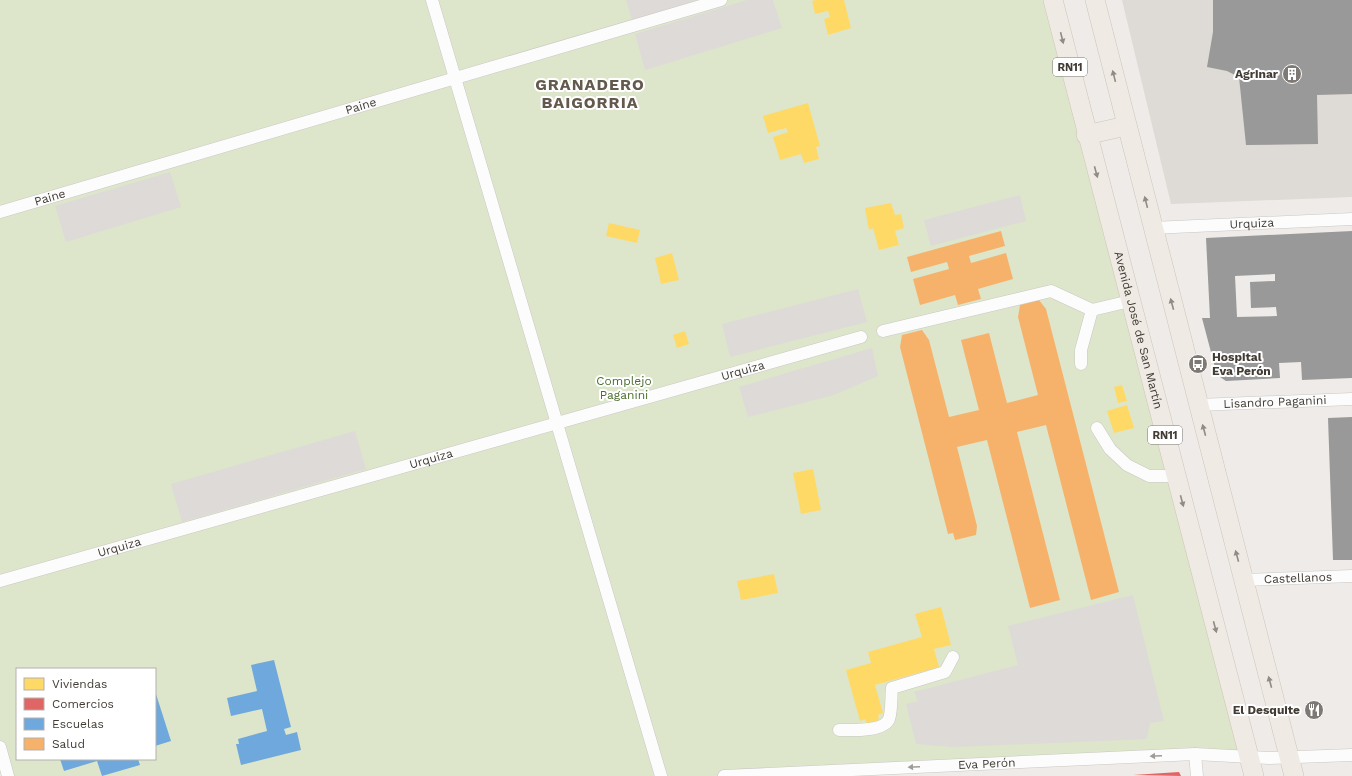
<svg xmlns="http://www.w3.org/2000/svg" width="1352" height="776" font-family="'Work Sans',sans-serif">
  <rect width="100%" height="100%" fill="#eeebe8"/>
  <path fill="#dedad6" d="M 1122,0 L 1352,0 L 1352,197 L 1171,204 Z"/>
  <path fill="#dde6ca" fill-rule="evenodd" d="M 0,0 L 1053,0 L 1249,757 L 724,776 L 8,776 L 0,747 ZM 17,669 L 155,669 L 155,759 L 17,759 Z"/>
  <g fill="#dddad8">
    <path d="M 626,0 L 697,0 L 632,20 Z"/>
    <path d="M 747,0 L 773,0 L 782,28 L 645,70 L 635,34 Z"/>
    <path d="M 170,172 L 181,207 L 66,242 L 55,206 Z"/>
    <path d="M 1020,195 L 1026,221 L 931,246 L 924,220 Z"/>
    <path d="M 858,289 L 867,322 L 730,357 L 722,324 Z"/>
    <path d="M 872,348 L 878,376 L 834,395 L 748,417 L 739,387 Z"/>
    <path d="M 355,431 L 366,469 L 182,522 L 171,484 Z"/>
    <path d="M 1133,595 L 1164,721 L 1150,723 L 1147,739 L 953,747 L 916,744 L 906,704 L 918,701 L 914,692 L 1018,665 L 1008,626 Z"/>
  </g>
  <g fill="#ffd966">
    <path d="M 816,0 L 844,0 L 851,28 L 828,35 L 824,19 L 830,17 L 828,11 L 815,14 L 812,1 Z"/>
    <path d="M 808,103 L 820,146 L 816,147 L 819,159 L 804,163 L 801,154 L 780,160 L 773,137 L 788,132 L 786,128 L 768,133 L 763,116 Z"/>
    <path d="M 891,203 L 895,215 L 901,214 L 904,228 L 895,231 L 899,245 L 879,250 L 873,228 L 869,230 L 865,208 Z"/>
    <path d="M 609,223 L 640,230 L 637,243 L 606,236 Z"/>
    <path d="M 672,253 L 679,280 L 661,284 L 655,258 Z"/>
    <path d="M 685,331 L 689,344 L 677,348 L 673,335 Z"/>
    <path d="M 1122,385 L 1127,401 L 1118,403 L 1114,387 Z"/>
    <path d="M 1127,405 L 1134,428 L 1114,433 L 1107,411 Z"/>
    <path d="M 813,469 L 821,510 L 801,514 L 793,473 Z"/>
    <path d="M 774,574 L 778,593 L 741,600 L 737,581 Z"/>
    <path d="M 941,607 L 951,645 L 934,649 L 939,667 L 875,685 L 883,713 L 878,715 L 879,720 L 867,724 L 865,719 L 860,721 L 846,670 L 871,663 L 868,652 L 922,637 L 915,614 Z"/>
  </g>
  <path fill="#e06666" d="M 1179,772 L 1181,776 L 1133,775 Z"/>
  <g fill="#6fa8dc">
    <path d="M 274,660 L 291,727 L 284,729 L 286,735 L 297,732 L 301,750 L 241,765 L 236,744 L 239,744 L 238,739 L 267,731 L 262,709 L 231,716 L 227,698 L 257,691 L 251,665 Z"/>
    <path d="M 155,691 L 171,741 L 155,746 Z"/>
    <path d="M 60,759 L 138,759 L 140,765 L 102,776 L 97,761 L 64,771 Z"/>
  </g>
  <g fill="#f6b26b">
    <path d="M 1001,231 L 1005,246 L 969,256 L 971,263 L 1006,253 L 1013,279 L 978,289 L 981,299 L 958,305 L 955,295 L 920,305 L 913,279 L 949,269 L 947,262 L 911,272 L 907,257 Z"/>
    <path d="M 1039,300 L 1046,309 L 1119,592 L 1091,600 L 1046,425 L 1017,432 L 1060,600 L 1030,608 L 987,440 L 957,447 L 977,526 L 976,535 L 955,540 L 953,533 L 948,534 L 900,347 L 902,335 L 922,330 L 929,340 L 949,417 L 979,410 L 961,340 L 989,333 L 1007,403 L 1038,395 L 1018,317 L 1020,305 Z"/>
  </g>
  <g fill="#999" fill-rule="evenodd">
    <path d="M 1213,0 L 1352,0 L 1352,94 L 1317,95 L 1318,144 L 1246,145 L 1239,77 L 1227,71 L 1207,67 L 1213,32 Z"/>
    <path d="M 1352,231 L 1352,378 L 1302,380 L 1301,362 L 1279,363 L 1280,378 L 1226,381 L 1217,375 L 1202,318 L 1210,318 L 1206,238 ZM 1275,274 L 1275,281 L 1250,282 L 1251,308 L 1276,307 L 1277,316 L 1237,317 L 1235,276 Z"/>
    <path d="M 1352,417 L 1352,560 L 1333,560 L 1328,418 Z"/>
  </g>
  <g fill="none" stroke-linecap="round" stroke-linejoin="round">
    <defs>
      <g id="street">
        <path d="M 432,0 L 661,776"/>
        <path id="s1" d="M 0,212 L 721,0"/>
        <path id="s2" d="M 1152,228 L 1352,219"/>
        <path d="M 883,331 L 1051,291 L 1092,310"/>
        <path d="M 1081,364 L 1081,350 L 1092,310 L 1130,301"/>
        <path id="s3" d="M 1198,405 L 1352,399"/>
        <path d="M 1097,428 L 1110,449 L 1127,465 L 1149,476 L 1175,476"/>
        <path id="s4" d="M 1244,580 L 1352,576"/>
        <path id="s5" d="M 0,581 L 861,337"/>
        <path d="M 839,730 C 850,730 884,732 889,719 C 892,711 891,697 892,688 L 945,672 L 953,657"/>
        <path d="M 0,747 L 8,776"/>
        <path d="M 1195,754 L 1197,776"/>
        <path id="s6" d="M 724,776 L 1195,754 L 1269,758 L 1352,755"/>
      </g>
      <g id="primary">
        <path id="s7" d="M 1053,0 L 1254,776"/>
        <path d="M 1095,0 L 1294,776"/>
        <path d="M 1086,135 L 1126,126"/>
      </g>
    </defs>
    <use href="#street" stroke="#cac7c4" stroke-width="13"/>
    <use href="#primary" stroke="#cec5b7" stroke-width="20"/>
    <use href="#street" stroke="#fcfcfc" stroke-width="12"/>
    <use href="#primary" stroke="#efebe4" stroke-width="19"/>
  </g>
  <defs><path id="oneway-solid" d="M-6-.8H1V-3.2L6.5 0L1 3.2V.8H-6Z"/></defs>
  <g fill="#908b84">
    <use href="#oneway-solid" transform="translate(1062 38) rotate(76)"/>
    <use href="#oneway-solid" transform="translate(1114 76) rotate(-104)"/>
    <use href="#oneway-solid" transform="translate(1096 172) rotate(75)"/>
    <use href="#oneway-solid" transform="translate(1146 202) rotate(-104)"/>
    <use href="#oneway-solid" transform="translate(1172 304) rotate(-105)"/>
    <use href="#oneway-solid" transform="translate(1204 430) rotate(-105)"/>
    <use href="#oneway-solid" transform="translate(1182 501) rotate(75)"/>
    <use href="#oneway-solid" transform="translate(1237 556) rotate(-105)"/>
    <use href="#oneway-solid" transform="translate(1215 627) rotate(75)"/>
    <use href="#oneway-solid" transform="translate(1270 682) rotate(-105)"/>
  </g>
  <g fill="#9f9c98">
    <use href="#oneway-solid" transform="translate(1156 756) rotate(177)"/>
    <use href="#oneway-solid" transform="translate(914 767) rotate(177)"/>
  </g>
  <defs>
    <symbol id="building-disc" viewBox="-11 -11 22 22"><circle r="9.5" fill="#7e7974" stroke="#fff"/><path d="M-4-6H4V6H1V3H-1V6H-4ZM-2.5-4.3h1.7v1.8h-1.7ZM.8-4.3h1.7v1.8H.8ZM-2.5-1h1.7V.8h-1.7ZM.8-1h1.7V.8H.8Z" fill="#fff"/></symbol>
    <symbol id="bus-disc" viewBox="-11 -11 22 22"><circle r="9.5" fill="#7e7974" stroke="#fff"/><path d="M-5-6H5V4H4V6H2V4H-2V6H-4V4H-5ZM-3.5-4V0h7V-4ZM-3.5 1.2v1.5H-2V1.2ZM2 1.2v1.5H3.5V1.2Z" fill="#fff"/></symbol>
    <symbol id="restaurant-disc" viewBox="-11 -11 22 22"><circle r="9.5" fill="#7e7974" stroke="#fff"/><path d="M-5-6h1v4h1v-4h1v4h1v-4h1v5L-1.5 .5V6h-2V.5L-5-1ZM5-6V6H3V1.5H1.5Q1.5-4 5-6Z" fill="#fff"/></symbol>
  </defs>
  <g fill-rule="evenodd">
    <use href="#building-disc" x="1281" y="63" width="22" height="22"/>
    <use href="#bus-disc" x="1187" y="353" width="22" height="22"/>
    <use href="#restaurant-disc" x="1303" y="699" width="22" height="22"/>
  </g>
  <g text-anchor="middle" stroke-width="4" stroke-linejoin="round" paint-order="stroke">
    <g fill="#fff" stroke="#7b7672" stroke-width="1">
      <rect x="1053" y="58" width="34" height="18" rx="3"/>
      <rect x="1148" y="426" width="34" height="18" rx="3"/>
    </g>
    <g font-size="11" font-weight="bold" fill="#423c35">
      <text x="1070" y="71">RN11</text>
      <text x="1165" y="439">RN11</text>
    </g>
    <g font-size="12" font-weight="bold" fill="#423c35" stroke="#fff" text-anchor="end">
      <text x="1278" y="78">Agrinar</text>
      <text x="1212" y="361" text-anchor="start">Hospital<tspan x="1212" dy="14">Eva Perón</tspan></text>
      <text x="1300" y="714">El Desquite</text>
    </g>
    <g font-size="12" fill="#423c35" stroke="#fff">
      <text dy="4" stroke="none"><textPath href="#s1" startOffset="376">Paine</textPath></text>
      <text dy="4" stroke="none"><textPath href="#s1" startOffset="52">Paine</textPath></text>
      <text dy="4" stroke="none"><textPath href="#s2" startOffset="100">Urquiza</textPath></text>
      <text dy="4" stroke="none"><textPath href="#s7" startOffset="341">Avenida José de San Martín</textPath></text>
      <text dy="4" stroke="none"><textPath href="#s5" startOffset="772">Urquiza</textPath></text>
      <text dy="4" stroke="none"><textPath href="#s3" startOffset="77">Lisandro Paganini</textPath></text>
      <text dy="4" stroke="none"><textPath href="#s5" startOffset="448">Urquiza</textPath></text>
      <text dy="4" stroke="none"><textPath href="#s5" startOffset="124">Urquiza</textPath></text>
      <text dy="4" stroke="none"><textPath href="#s4" startOffset="54">Castellanos</textPath></text>
      <text dy="4" stroke="none"><textPath href="#s6" startOffset="263">Eva Perón</textPath></text>
    </g>
    <g font-size="12" fill="#4b6e2e" stroke="#fff">
      <text x="624" y="385">Complejo<tspan x="624" dy="14">Paganini</tspan></text>
    </g>
    <g font-size="16" font-weight="bold" letter-spacing="1" fill="#64594d" stroke="#fff">
      <text x="590" y="90">GRANADERO<tspan x="590" dy="18">BAIGORRIA</tspan></text>
    </g>
  </g>
  <rect x="16" y="668" width="140" height="92" fill="#ffffff" stroke="#b3b1ae"/>
  <rect x="24" y="678" width="20" height="12" fill="#ffd966" stroke="#b3b1ae"/>
  <text x="52" y="688" font-size="12" fill="#423c35">Viviendas</text>
  <rect x="24" y="698" width="20" height="12" fill="#e06666" stroke="#b3b1ae"/>
  <text x="52" y="708" font-size="12" fill="#423c35">Comercios</text>
  <rect x="24" y="718" width="20" height="12" fill="#6fa8dc" stroke="#b3b1ae"/>
  <text x="52" y="728" font-size="12" fill="#423c35">Escuelas</text>
  <rect x="24" y="738" width="20" height="12" fill="#f6b26b" stroke="#b3b1ae"/>
  <text x="52" y="748" font-size="12" fill="#423c35">Salud</text>
</svg>
